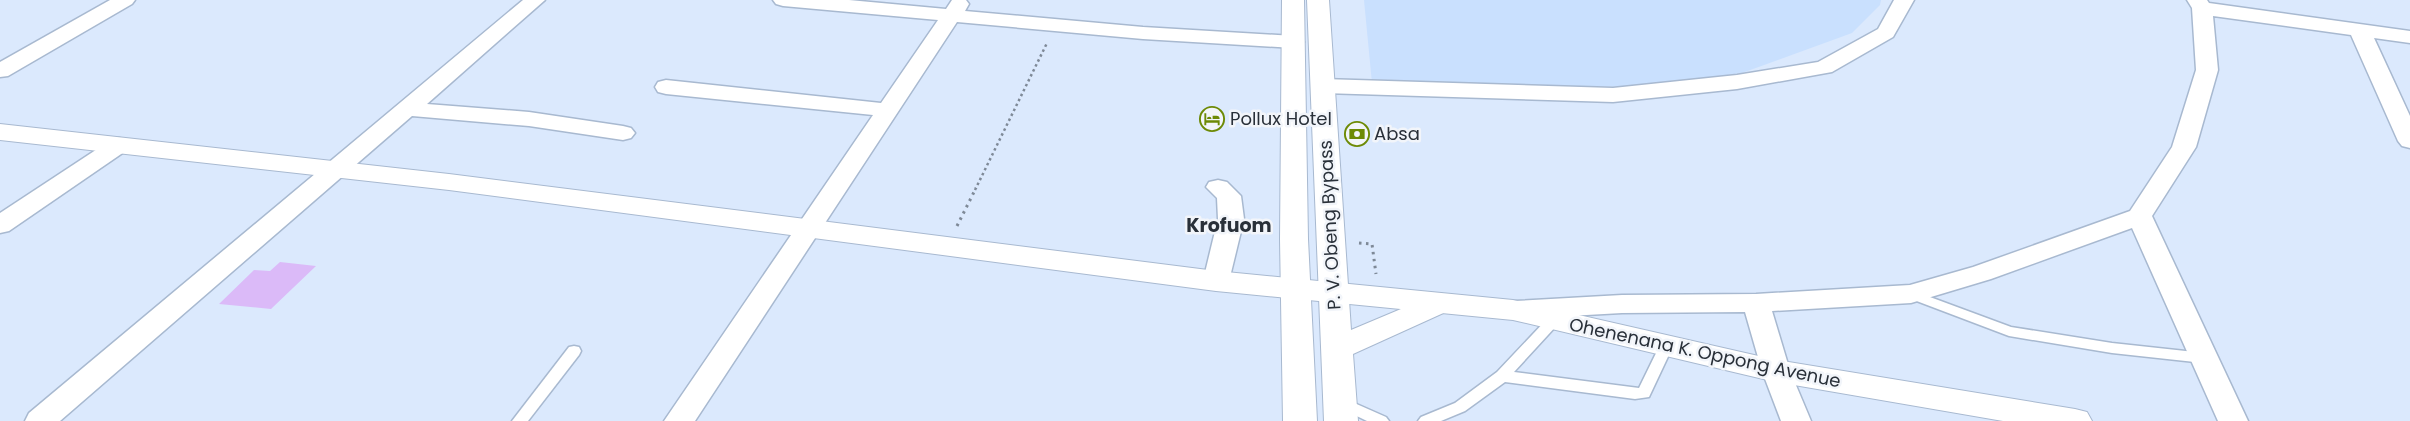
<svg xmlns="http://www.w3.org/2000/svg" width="2410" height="421" font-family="Poppins,sans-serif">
  <rect width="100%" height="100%" fill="#dbe9fd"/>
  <path fill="#c9e0fe" d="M 1364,0 L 1881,0 L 1880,5 L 1852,33 L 1742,73 L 1638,87 L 1372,83 Z"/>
  <path fill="#dbbaf8" d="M 280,262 L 316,266 L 271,309 L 219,304 L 254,270 L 270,271 Z"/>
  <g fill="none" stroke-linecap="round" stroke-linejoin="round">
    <defs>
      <g id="lane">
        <path d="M 1911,290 L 2011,327 L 2112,343 L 2204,353 L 2209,354 L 2211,358 L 2209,362 L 2204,363 L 2112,353 L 2009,336 L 1906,297 L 1904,294 Z"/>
        <path d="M 1554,315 L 1559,317 L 1561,320 L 1559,323 L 1514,372 L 1639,388 L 1661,343 L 1671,343 L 1673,346 L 1649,397 L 1635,399 L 1505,382 L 1465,411 L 1441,421 L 1418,421 L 1421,417 L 1455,403 L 1497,372 L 1549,317 Z"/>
        <path d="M 574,346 L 579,347 L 581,351 L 579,355 L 528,421 L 512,421 L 569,347 Z"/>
        <path d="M 1343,398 L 1386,417 L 1389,421 L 1367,421 L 1338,407 L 1336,403 L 1338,399 Z"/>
      </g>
      <g id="street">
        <path d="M 110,0 L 135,0 L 132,4 L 8,76 L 0,77 L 0,62 Z"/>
        <path d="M 523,0 L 545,0 L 427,104 L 529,112 L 623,126 L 631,128 L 635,133 L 631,138 L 623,140 L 529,126 L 412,116 L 60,421 L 25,421 L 29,413 Z"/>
        <path d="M 773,0 L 849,0 L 946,9 L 952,0 L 966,0 L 969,4 L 965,11 L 1143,27 L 1294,36 L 1301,38 L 1304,42 L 1301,46 L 1294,48 L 1143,39 L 957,22 L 695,421 L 664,421 L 873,115 L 666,94 L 658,92 L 655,87 L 658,82 L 666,80 L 881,103 L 938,20 L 783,6 L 776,4 Z"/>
        <path d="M 1894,0 L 1914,0 L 1893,37 L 1832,72 L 1737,89 L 1613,102 L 1323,93 L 1315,91 L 1312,86 L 1315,81 L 1323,79 L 1613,88 L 1737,75 L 1818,62 L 1878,29 Z"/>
        <path d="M 2187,0 L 2207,0 L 2209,3 L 2410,31 L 2410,43 L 2374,38 L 2410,116 L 2410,148 L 2402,146 L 2398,141 L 2351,35 L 2213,16 L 2218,70 L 2196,147 L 2152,216 L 2248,421 L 2218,421 L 2132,228 L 1991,279 L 1911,303 L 1772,311 L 1790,371 L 1811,421 L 1781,421 L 1762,371 L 1745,312 L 1622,313 L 1515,319 L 1505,317 L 1501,310 L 1505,303 L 1515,301 L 1622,295 L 1756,294 L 1910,285 L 1973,267 L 2130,211 L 2172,147 L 2196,70 L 2192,8 Z"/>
        <path d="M 119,138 L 127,140 L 131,145 L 127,150 L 9,231 L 0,233 L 0,213 L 111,140 Z"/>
        <path d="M 1218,180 L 1227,182 L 1241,196 L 1244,219 L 1229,281 L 1225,287 L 1216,290 L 1207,287 L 1203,281 L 1218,219 L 1217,198 L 1206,187 L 1209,182 Z"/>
      </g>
      <path id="secondary" d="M 0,124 L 449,174 L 1216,271 L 1513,300 L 1776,360 L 2075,409 L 2087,412 L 2092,421 L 2003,421 L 1776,382 L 1513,320 L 1216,291 L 449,190 L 0,140 Z"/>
      <g id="highway">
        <path d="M 1282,0 L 1304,0 L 1308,239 L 1317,421 L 1283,421 L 1280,239 Z"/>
        <path d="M 1307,0 L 1329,0 L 1351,330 L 1439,293 L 1450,296 L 1454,303 L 1450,310 L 1353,354 L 1358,421 L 1324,421 Z"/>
      </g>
    </defs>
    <use href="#lane" stroke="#a8b9d0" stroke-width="3"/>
    <use href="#street" stroke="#a8b9d0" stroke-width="3"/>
    <use href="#secondary" stroke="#a8b9d0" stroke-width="2"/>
    <use href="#highway" stroke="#a8b9d0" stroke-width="2"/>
    <path stroke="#7e8997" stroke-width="2.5" stroke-dasharray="2.5 3" stroke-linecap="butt" d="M 975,190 L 1047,43"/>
    <g stroke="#7e8997" stroke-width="3" stroke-dasharray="2.5 4.5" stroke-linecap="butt">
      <path d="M 957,226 L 976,188"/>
      <path d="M 1359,243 L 1372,244 L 1376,274"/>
    </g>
    <use href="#lane" fill="#fff" fill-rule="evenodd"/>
    <use href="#street" fill="#fff" fill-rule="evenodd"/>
    <use href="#secondary" fill="#fff" fill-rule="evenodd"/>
    <use href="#highway" fill="#fff" fill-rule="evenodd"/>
  </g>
  <defs>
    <symbol id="hotel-ring" viewBox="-11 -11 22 22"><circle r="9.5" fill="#f2f5fa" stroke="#6d8a06" stroke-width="1.5"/><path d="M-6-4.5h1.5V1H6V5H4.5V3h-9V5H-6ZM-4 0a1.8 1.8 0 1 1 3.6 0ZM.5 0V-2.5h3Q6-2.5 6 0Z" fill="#6d8a06"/></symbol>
    <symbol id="bank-ring" viewBox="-11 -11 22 22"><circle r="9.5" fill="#f2f5fa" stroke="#6d8a06" stroke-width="1.5"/><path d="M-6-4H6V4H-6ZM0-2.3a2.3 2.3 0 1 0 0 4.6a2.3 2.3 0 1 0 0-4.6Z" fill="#6d8a06"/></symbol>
  </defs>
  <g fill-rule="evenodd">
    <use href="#hotel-ring" x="1198" y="105" width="28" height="28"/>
    <use href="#bank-ring" x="1343" y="120" width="28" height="28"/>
  </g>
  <g text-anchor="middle" stroke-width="5" stroke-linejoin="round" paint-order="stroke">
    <g font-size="18" fill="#293039" stroke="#f2f5fa" text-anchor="start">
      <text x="1230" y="125">Pollux Hotel</text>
      <text x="1374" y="140">Absa</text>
    </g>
    <g font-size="18" fill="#293039" stroke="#f2f5fa">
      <text transform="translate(1330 225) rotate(-93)" y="6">P. V. Obeng Bypass</text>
      <text transform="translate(1705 353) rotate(12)" y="6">Ohenenana K. Oppong Avenue</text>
    </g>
    <g font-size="19" font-weight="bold" fill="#293039" stroke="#f2f5fa">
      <text x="1229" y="232">Krofuom</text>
    </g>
  </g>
</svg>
